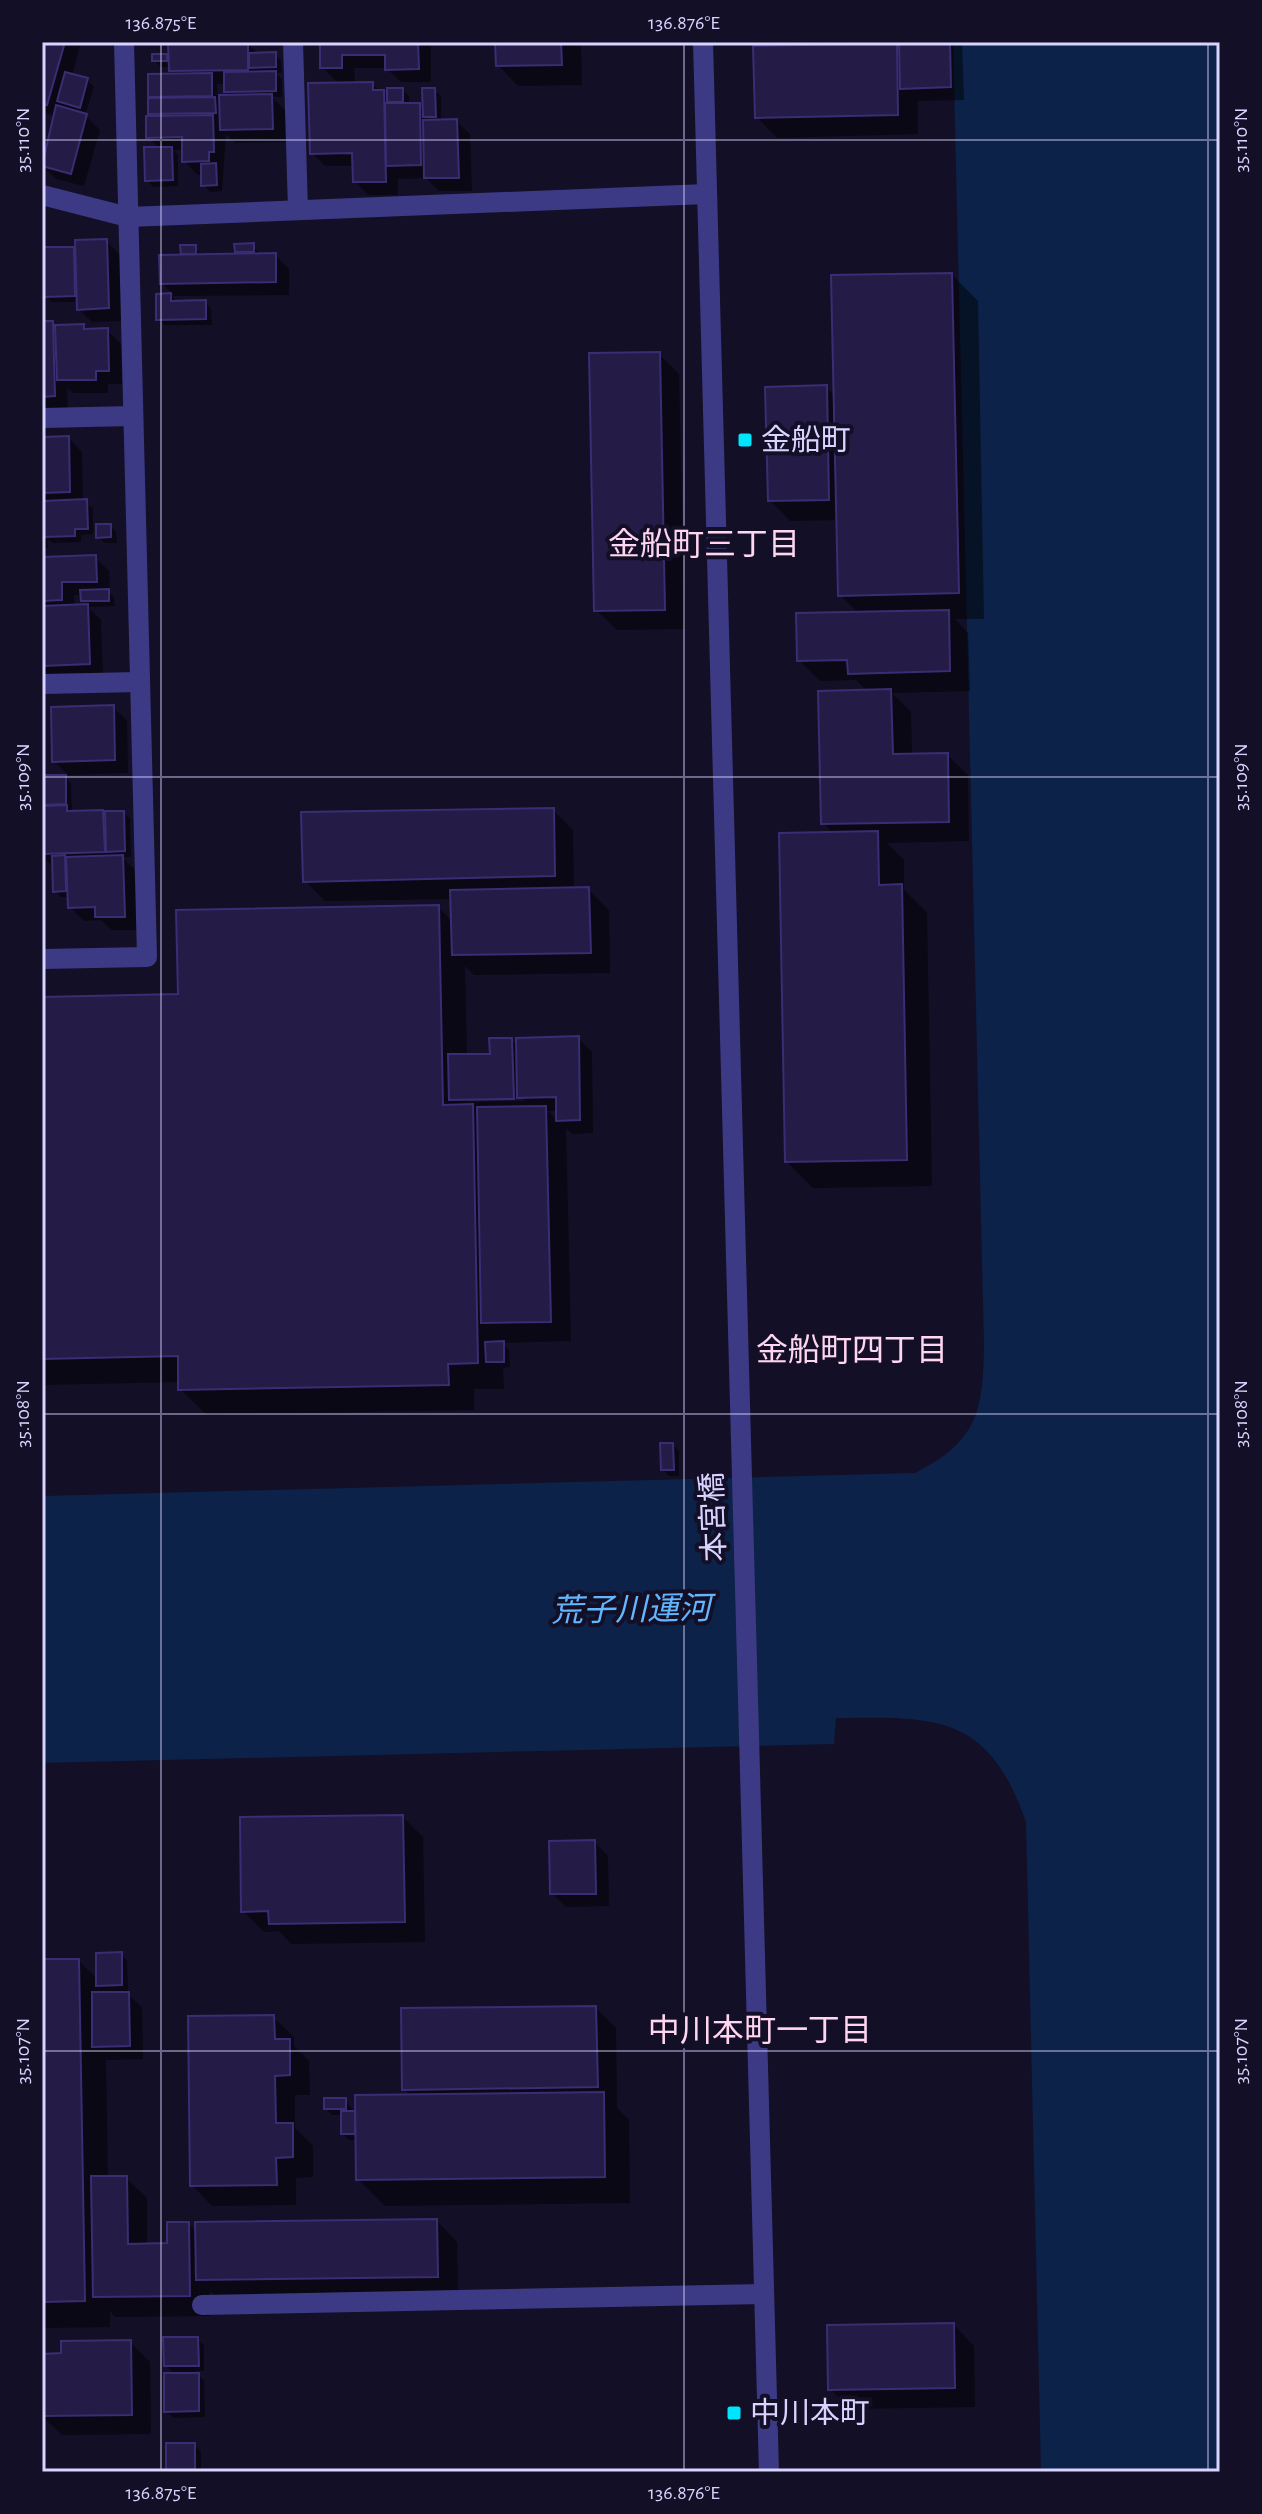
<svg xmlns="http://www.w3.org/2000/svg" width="1262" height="2514" font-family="'Alegreya Sans','Noto Sans JP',sans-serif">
  <rect width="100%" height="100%" fill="#130f26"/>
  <path fill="#0c2248" d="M 953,42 L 1220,42 L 1220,2472 L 1041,2472 L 1026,1822 C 988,1714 938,1717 836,1718 L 834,1744 L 42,1763 L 42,1496 L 915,1473 C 978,1441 983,1411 984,1345 Z"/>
  <g fill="#0007" fill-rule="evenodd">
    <path d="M 42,42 L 81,42 L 72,76 L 87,80 L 94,87 L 85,115 L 100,130 L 84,186 L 56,179 L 42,165 L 55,116 L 42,112 Z"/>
    <path d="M 316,42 L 431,42 L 431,82 L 401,82 L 386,68 L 354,68 L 355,84 L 372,84 L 389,98 L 403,90 L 409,96 L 409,105 L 419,105 L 425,110 L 434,90 L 441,96 L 441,121 L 456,121 L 470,134 L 472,191 L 439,191 L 426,178 L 398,179 L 398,195 L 368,195 L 355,181 L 354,166 L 325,166 L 312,153 L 339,84 L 322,67 L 322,50 Z"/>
    <path d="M 497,42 L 581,42 L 582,85 L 518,86 L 498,65 Z"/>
    <path d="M 775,42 L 962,42 L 964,100 L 918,101 L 918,134 L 777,138 L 757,117 L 781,47 Z"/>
    <path d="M 247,43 L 259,55 L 275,54 L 281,61 L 282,73 L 275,73 L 282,79 L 282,97 L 272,97 L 285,110 L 286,142 L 235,143 L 226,134 L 222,191 L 210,192 L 203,185 L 203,175 L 198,175 L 184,161 L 184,150 L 173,150 L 178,155 L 178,186 L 153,187 L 147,180 L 160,149 L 148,137 L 155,118 L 150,113 L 150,76 L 176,75 L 171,67 L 161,67 L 154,60 L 166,56 L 171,60 ZM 217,84 L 226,84 L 226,92 L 232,97 L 218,97 Z"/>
    <path d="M 42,240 L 44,249 L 73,249 L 77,253 L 106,241 L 120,255 L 122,321 L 92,322 L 79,309 L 79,302 L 52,302 L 42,293 Z"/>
    <path d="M 253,245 L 260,255 L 275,255 L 289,269 L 289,295 L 172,296 L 178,303 L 205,302 L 211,309 L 212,325 L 165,325 L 158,319 L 158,296 L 174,295 L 162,283 L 187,256 L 183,253 L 195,247 L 201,256 L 241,256 L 237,251 Z"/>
    <path d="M 952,275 L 978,301 L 984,619 L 955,619 L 968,633 L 970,691 L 892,693 L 911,712 L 912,755 L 947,755 L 968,775 L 969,841 L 887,843 L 904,860 L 904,890 L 927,913 L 932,1186 L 813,1188 L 787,1162 L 834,834 L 823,823 L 868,692 L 856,680 L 820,681 L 799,660 L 859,614 L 840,595 L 839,520 L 790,521 L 770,500 L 826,387 L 836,397 Z"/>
    <path d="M 42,323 L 107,330 L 121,344 L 122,384 L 108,384 L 108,393 L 73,393 L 67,388 L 68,409 L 42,410 Z"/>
    <path d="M 659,354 L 679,374 L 685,629 L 617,630 L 596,610 Z"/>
    <path d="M 68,438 L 82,452 L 83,502 L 93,508 L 93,534 L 81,535 L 81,542 L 52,543 L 47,538 L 48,548 L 42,548 L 42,504 L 45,508 L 53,502 L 42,499 L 42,439 Z"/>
    <path d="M 110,526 L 116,532 L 117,543 L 105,543 L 98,537 Z"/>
    <path d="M 95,557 L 109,571 L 110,593 L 114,598 L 115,606 L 88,607 L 101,620 L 103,677 L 42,679 L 42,559 ZM 74,595 L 83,595 L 89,606 L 75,607 Z"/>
    <path d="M 113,707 L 127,721 L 128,773 L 68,775 L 54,761 Z"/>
    <path d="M 42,777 L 65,777 L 71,783 L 72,813 L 102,812 L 106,817 L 124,813 L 130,819 L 131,857 L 122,857 L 136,871 L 138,930 L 111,930 L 101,920 L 84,921 L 70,907 L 70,897 L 61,897 L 55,891 L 54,867 L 42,857 Z"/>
    <path d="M 553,810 L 573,830 L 574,890 L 588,889 L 609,910 L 610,973 L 474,975 L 465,966 L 467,1056 L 492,1055 L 511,1040 L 518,1046 L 578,1038 L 592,1052 L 593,1133 L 572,1134 L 566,1128 L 571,1341 L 502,1343 L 509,1350 L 510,1367 L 503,1368 L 504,1389 L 474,1389 L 474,1410 L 207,1415 L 180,1389 L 180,1382 L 42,1385 L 42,999 L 180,996 L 438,907 L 453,922 L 453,899 L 325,901 L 305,881 ZM 524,1097 L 524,1101 L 468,1102 L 468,1098 ZM 548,1111 L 558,1111 L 558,1121 Z"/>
    <path d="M 673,1445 L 679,1451 L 679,1476 L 669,1476 L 663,1469 Z"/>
    <path d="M 403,1817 L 423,1837 L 425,1942 L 291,1944 L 279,1931 L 264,1932 L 243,1911 Z"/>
    <path d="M 595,1842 L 608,1856 L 609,1906 L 566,1907 L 552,1893 Z"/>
    <path d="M 121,1954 L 127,1961 L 128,1991 L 125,1991 L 142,2008 L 143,2059 L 106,2060 L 108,2178 L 126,2178 L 147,2198 L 147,2246 L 169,2245 L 188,2224 L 197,2232 L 437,2221 L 457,2242 L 458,2297 L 219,2300 L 210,2291 L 210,2316 L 115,2317 L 110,2311 L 110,2327 L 42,2328 L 42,1961 L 79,1961 L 98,1980 Z"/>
    <path d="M 596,2008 L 616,2028 L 617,2108 L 629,2120 L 630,2203 L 385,2206 L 358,2179 L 357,2140 L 349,2140 L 343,2134 L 343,2115 L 332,2115 L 326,2109 L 345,2100 L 357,2116 L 411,2097 L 404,2089 Z"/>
    <path d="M 273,2017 L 294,2037 L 294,2046 L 309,2061 L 310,2095 L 295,2095 L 295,2128 L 313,2146 L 313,2177 L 296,2178 L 296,2205 L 212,2206 L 192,2185 Z"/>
    <path d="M 954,2325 L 974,2346 L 975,2407 L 850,2409 L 830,2389 Z"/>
    <path d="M 197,2339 L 204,2345 L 204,2371 L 195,2371 L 204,2381 L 205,2417 L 173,2418 L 166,2411 L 175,2375 L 166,2365 Z"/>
    <path d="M 130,2342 L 150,2362 L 151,2434 L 62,2435 L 42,2416 L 42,2356 Z"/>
    <path d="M 194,2445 L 201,2451 L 201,2472 L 168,2472 Z"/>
  </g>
  <g fill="#241b47" stroke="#3b2d73" stroke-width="2">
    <path d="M 42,42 L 65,42 L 47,105 L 42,104 Z"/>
    <path d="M 248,42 L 248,70 L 169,71 L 168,43 Z"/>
    <path d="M 314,42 L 418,42 L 419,69 L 385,70 L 385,55 L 342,55 L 342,68 L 320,68 L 320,45 Z"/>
    <path d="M 495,42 L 561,42 L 562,65 L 496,66 Z"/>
    <path d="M 899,42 L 950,42 L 951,87 L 900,89 Z"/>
    <path d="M 897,43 L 898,115 L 755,118 L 753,46 Z"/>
    <path d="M 276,52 L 276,67 L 249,68 L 249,53 Z"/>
    <rect x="152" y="54" width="15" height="7"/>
    <path d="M 276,71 L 276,91 L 224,92 L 224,72 Z"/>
    <path d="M 65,72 L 88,78 L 80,108 L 57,101 Z"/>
    <path d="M 212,73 L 212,96 L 148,97 L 148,74 Z"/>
    <path d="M 373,82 L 373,90 L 384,90 L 386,182 L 353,182 L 352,153 L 310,154 L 308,83 Z"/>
    <rect x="387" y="88" width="16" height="14"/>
    <path d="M 422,88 L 435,88 L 436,117 L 423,117 Z"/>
    <path d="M 272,94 L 273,129 L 220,130 L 219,95 Z"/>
    <path d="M 215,97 L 216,113 L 148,114 L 148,98 Z"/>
    <path d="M 385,103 L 420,103 L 421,165 L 386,166 Z"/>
    <path d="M 56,105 L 87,114 L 71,174 L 42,166 Z"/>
    <path d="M 213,115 L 214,152 L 209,152 L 209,161 L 182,162 L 182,137 L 146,138 L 146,116 Z"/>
    <path d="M 457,119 L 459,178 L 424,178 L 423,120 Z"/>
    <path d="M 144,147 L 172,147 L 173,180 L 145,181 Z"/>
    <path d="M 216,163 L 217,185 L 201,186 L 201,164 Z"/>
    <path d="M 107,239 L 109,308 L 77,310 L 75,240 Z"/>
    <path d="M 254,243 L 254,252 L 235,252 L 234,244 Z"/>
    <path d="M 180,245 L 196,245 L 196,254 L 181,254 Z"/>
    <path d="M 42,247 L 74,247 L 75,296 L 44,297 Z"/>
    <path d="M 276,253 L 276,282 L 160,284 L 159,255 Z"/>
    <path d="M 952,273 L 959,593 L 838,596 L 831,275 Z"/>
    <path d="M 171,293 L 171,301 L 206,300 L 206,319 L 156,320 L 156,294 Z"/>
    <path d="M 42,321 L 53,321 L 55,396 L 42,397 Z"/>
    <path d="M 84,324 L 84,329 L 108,328 L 109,371 L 96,371 L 96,380 L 57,380 L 55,325 Z"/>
    <path d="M 660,352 L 665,610 L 594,611 L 589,353 Z"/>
    <path d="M 827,385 L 829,500 L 768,501 L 765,387 Z"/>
    <path d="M 69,436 L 70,492 L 42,493 L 42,437 Z"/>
    <path d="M 87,499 L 88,529 L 75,529 L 75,536 L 44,537 L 43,501 Z"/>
    <path d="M 96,524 L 111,524 L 111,537 L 96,538 Z"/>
    <path d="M 96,555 L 97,582 L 62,582 L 62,600 L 42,601 L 42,557 Z"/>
    <path d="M 109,589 L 109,601 L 81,601 L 80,590 Z"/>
    <path d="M 88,604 L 90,664 L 42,666 L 42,606 Z"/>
    <path d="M 949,610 L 950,671 L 848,674 L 847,660 L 797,661 L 796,613 Z"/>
    <path d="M 891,689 L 893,754 L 948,753 L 949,822 L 821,824 L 818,691 Z"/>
    <path d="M 114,705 L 115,760 L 52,762 L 51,707 Z"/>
    <path d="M 42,775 L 66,775 L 66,804 L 42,805 Z"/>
    <path d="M 67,805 L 67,811 L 103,810 L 105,852 L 42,854 L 42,806 Z"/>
    <path d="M 554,808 L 555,876 L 303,882 L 301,812 Z"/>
    <path d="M 105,811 L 124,811 L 125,851 L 106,852 Z"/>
    <path d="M 878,831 L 879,885 L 902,884 L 907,1160 L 785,1162 L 779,833 Z"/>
    <path d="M 65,855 L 66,891 L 53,892 L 52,856 Z"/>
    <path d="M 123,855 L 125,917 L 95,917 L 95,907 L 68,908 L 66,857 Z"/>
    <path d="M 589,887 L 591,953 L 452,955 L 450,890 Z"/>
    <path d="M 439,905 L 443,1105 L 473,1104 L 478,1363 L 448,1364 L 449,1385 L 178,1390 L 178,1356 L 42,1359 L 42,997 L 178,994 L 176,910 Z"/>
    <path d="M 579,1036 L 580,1120 L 556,1121 L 556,1097 L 517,1098 L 516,1038 Z"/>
    <path d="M 489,1038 L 512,1038 L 514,1099 L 449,1100 L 448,1054 L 490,1054 Z"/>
    <path d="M 546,1106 L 551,1322 L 481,1323 L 477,1107 Z"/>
    <path d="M 504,1341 L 504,1362 L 486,1362 L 485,1342 Z"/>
    <path d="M 660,1443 L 673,1443 L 674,1470 L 661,1470 Z"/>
    <path d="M 403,1815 L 405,1922 L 269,1924 L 268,1911 L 241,1912 L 240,1817 Z"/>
    <path d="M 595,1840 L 596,1894 L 550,1894 L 549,1841 Z"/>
    <path d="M 122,1952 L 122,1985 L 96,1986 L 96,1953 Z"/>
    <path d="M 42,1959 L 79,1959 L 85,2301 L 42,2302 Z"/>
    <path d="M 92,1992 L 129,1992 L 130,2046 L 92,2047 Z"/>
    <path d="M 596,2006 L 598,2087 L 402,2090 L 401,2008 Z"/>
    <path d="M 274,2015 L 275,2039 L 290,2039 L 290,2075 L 275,2076 L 276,2123 L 293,2123 L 293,2157 L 276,2158 L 277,2185 L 190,2186 L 188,2016 Z"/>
    <path d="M 604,2092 L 605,2177 L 356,2180 L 355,2095 Z"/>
    <rect x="324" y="2098" width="22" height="11"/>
    <rect x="341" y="2111" width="14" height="23"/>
    <path d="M 91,2176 L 127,2176 L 128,2244 L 167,2243 L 167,2222 L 189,2222 L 190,2296 L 93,2297 Z"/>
    <path d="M 437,2219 L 438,2277 L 196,2280 L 195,2222 Z"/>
    <path d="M 954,2323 L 955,2388 L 828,2390 L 827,2325 Z"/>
    <path d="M 163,2337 L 198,2337 L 199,2366 L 164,2366 Z"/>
    <path d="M 131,2340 L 132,2415 L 42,2416 L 42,2354 L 61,2353 L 61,2341 Z"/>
    <path d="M 164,2373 L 199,2373 L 199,2411 L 164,2412 Z"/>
    <rect x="166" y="2443" width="29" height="29"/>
  </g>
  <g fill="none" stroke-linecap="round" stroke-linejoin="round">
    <g stroke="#3d3a85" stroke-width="20">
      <path d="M 293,42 L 298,210"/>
      <path d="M 703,42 L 769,2472"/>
      <path d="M 42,195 L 128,217 L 707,194"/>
      <path d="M 42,418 L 133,416"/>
      <path d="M 42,684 L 140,682"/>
      <path d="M 42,959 L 147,957 L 124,42"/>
      <path d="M 202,2305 L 763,2294"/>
    </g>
  </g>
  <path fill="none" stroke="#d9d4ff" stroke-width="2" stroke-opacity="0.45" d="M 161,42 L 161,2472M 684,42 L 684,2472M 1208,42 L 1208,2472M 42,140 L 1220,140M 42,777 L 1220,777M 42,1414 L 1220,1414M 42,2051 L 1220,2051"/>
  <g fill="#00e5ff" stroke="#130f26" stroke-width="3">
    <rect x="737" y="432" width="16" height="16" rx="4"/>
    <rect x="726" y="2405" width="16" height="16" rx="4"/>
  </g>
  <g text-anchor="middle" stroke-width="8" stroke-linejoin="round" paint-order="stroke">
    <g font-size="30" fill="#d9d4ff" stroke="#130f26" text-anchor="start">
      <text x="761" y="450">金船町</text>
      <text x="750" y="2423">中川本町</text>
    </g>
    <g font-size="30" fill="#d9d4ff" stroke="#130f26">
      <text transform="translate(713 1517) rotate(-92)" y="10">本宮橋</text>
    </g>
    <g font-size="32" fill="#ffd6f0" stroke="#130f26">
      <text x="704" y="555">金船町三丁目</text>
      <text x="852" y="1361">金船町四丁目</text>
      <text x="760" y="2041">中川本町一丁目</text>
    </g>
    <g font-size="32" font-style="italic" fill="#62b6ff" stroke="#130f26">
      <text transform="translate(631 1609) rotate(-1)" y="11">荒子川運河</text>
    </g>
  </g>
  <rect width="1262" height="2514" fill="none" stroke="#130f26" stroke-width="88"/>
  <rect x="44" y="44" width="1174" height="2426" fill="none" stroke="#d9d4ff" stroke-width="3"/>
  <g font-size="20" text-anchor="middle" fill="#d9d4ff">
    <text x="161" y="29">136.875°E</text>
    <text x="684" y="29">136.876°E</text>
    <text transform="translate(22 140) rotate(-90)" y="7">35.110°N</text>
    <text transform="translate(1240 140) rotate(-90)" y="7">35.110°N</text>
    <text transform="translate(22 777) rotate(-90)" y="7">35.109°N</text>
    <text transform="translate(1240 777) rotate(-90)" y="7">35.109°N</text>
    <text transform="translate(22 1414) rotate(-90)" y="7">35.108°N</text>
    <text transform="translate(1240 1414) rotate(-90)" y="7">35.108°N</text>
    <text transform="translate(22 2051) rotate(-90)" y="7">35.107°N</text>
    <text transform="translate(1240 2051) rotate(-90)" y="7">35.107°N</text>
    <text x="161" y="2499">136.875°E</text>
    <text x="684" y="2499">136.876°E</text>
  </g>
</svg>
